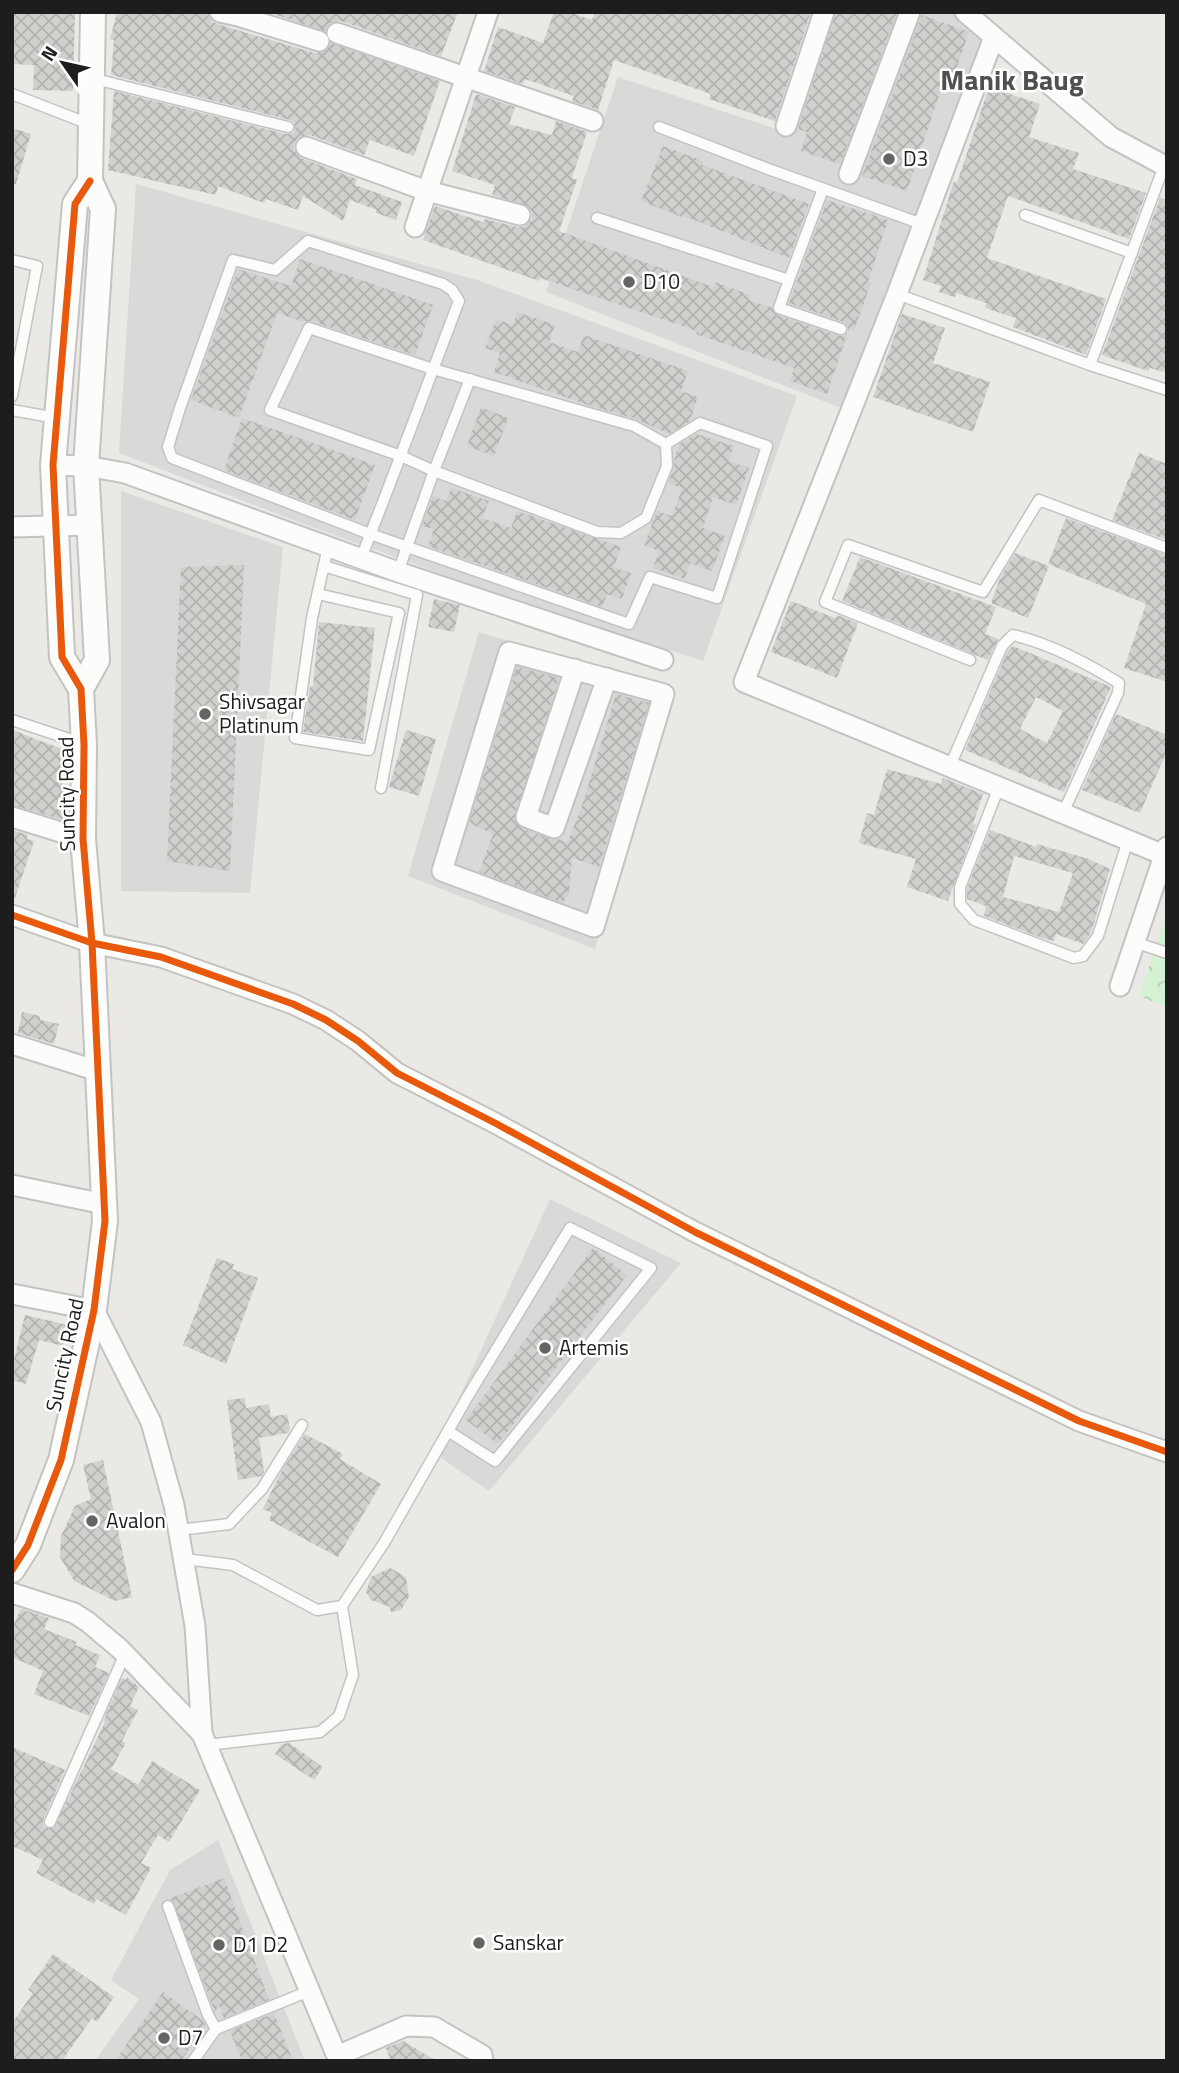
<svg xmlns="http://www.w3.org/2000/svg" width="1179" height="2073" font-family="'Titillium Web',sans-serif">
  <defs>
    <pattern id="park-crowns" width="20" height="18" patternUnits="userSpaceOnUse" patternTransform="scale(1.75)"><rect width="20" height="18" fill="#d4f1d3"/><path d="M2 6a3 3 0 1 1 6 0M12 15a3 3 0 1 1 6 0" fill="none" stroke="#b6ceb5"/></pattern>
    <pattern id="building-cross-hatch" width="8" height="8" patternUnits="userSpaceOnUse" patternTransform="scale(1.75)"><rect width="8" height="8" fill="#d2d0cd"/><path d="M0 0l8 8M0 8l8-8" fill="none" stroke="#b4b2b0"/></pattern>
  </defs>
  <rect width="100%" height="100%" fill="#ebe9e6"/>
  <g fill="#dad9d7">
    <path d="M 833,12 L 958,12 L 987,37 L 841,408 L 546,292 L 618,77 L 792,134 Z"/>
    <path d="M 136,184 L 480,281 L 797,396 L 703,661 L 500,595 L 293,520 L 119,453 Z"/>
    <path d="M 121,491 L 283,547 L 250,893 L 121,891 Z"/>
    <path d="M 479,632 L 672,689 L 595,949 L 408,876 Z"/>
    <path d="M 550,1199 L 681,1263 L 489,1491 L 434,1453 Z"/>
    <path d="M 218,1840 L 305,2061 L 95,2061 L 139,1999 L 111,1980 L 170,1870 Z"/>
  </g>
  <path fill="url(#park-crowns)" d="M 1167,914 L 1167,1007 L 1139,996 Z"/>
  <g fill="url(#building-cross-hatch)" fill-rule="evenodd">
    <path d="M 12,12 L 75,12 L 73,91 L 33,90 L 34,65 L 12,64 Z"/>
    <path d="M 117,12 L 208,12 L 211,21 L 217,24 L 315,53 L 327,50 L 331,43 L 440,81 L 414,156 L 370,140 L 364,155 L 310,135 L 299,137 L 294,143 L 294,150 L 301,158 L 357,179 L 355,185 L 402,202 L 396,220 L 376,213 L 377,210 L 350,200 L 343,221 L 303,196 L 298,210 L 266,199 L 264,203 L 218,186 L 216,195 L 108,170 L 114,91 L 286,134 L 293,133 L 295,128 L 294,122 L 290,120 L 111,75 L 114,40 L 110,39 Z"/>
    <path d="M 267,12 L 458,12 L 441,56 L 341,21 L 330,23 L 325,31 Z"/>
    <path d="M 554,12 L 569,12 L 592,20 L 595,12 L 811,12 L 775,121 L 709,99 L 711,94 L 614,60 L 598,110 L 572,101 L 574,96 L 525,79 L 523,84 L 484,71 L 498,27 L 543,43 Z"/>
    <path d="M 836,12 L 897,12 L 840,164 L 801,151 L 807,132 L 798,129 Z"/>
    <path d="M 922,15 L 969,32 L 951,84 L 944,81 L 907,191 L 862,176 Z"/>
    <path d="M 989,87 L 1040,104 L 1029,137 L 1079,153 L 1073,169 L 1146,193 L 1129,239 L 1008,196 L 987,258 L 1106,299 L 1086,355 L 1013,327 L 1016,318 L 985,308 L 986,303 L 957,293 L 955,297 L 939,292 L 941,286 L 923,280 L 954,181 L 957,183 Z"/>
    <path d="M 476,94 L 515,107 L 509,124 L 552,135 L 556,121 L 587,132 L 572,178 L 577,180 L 559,231 L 713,287 L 715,282 L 750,295 L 749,300 L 772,308 L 777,315 L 839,336 L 843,336 L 848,332 L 848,327 L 844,322 L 789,303 L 827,200 L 888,220 L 868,282 L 871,283 L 854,331 L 849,329 L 827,394 L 790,381 L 794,368 L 696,334 L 697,331 L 540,278 L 539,281 L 423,240 L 435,206 L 483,222 L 485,219 L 517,227 L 524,227 L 532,219 L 532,212 L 528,206 L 492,195 L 495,185 L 452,171 Z"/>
    <path d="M 12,128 L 31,134 L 16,184 L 12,184 Z"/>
    <path d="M 663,146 L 703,161 L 702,165 L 809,204 L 789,258 L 682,215 L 682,217 L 641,201 Z"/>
    <path d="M 1160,198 L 1167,200 L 1167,373 L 1150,368 L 1148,371 L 1102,355 Z"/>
    <path d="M 300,259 L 433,305 L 415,355 L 311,321 L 304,322 L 277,313 L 239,418 L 191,400 L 238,269 L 291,286 Z"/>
    <path d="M 517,312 L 555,325 L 549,342 L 578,352 L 584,335 L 688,371 L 681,391 L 698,397 L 690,421 L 669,434 L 636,419 L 591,406 L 494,372 L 500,353 L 485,348 L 496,319 L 513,325 Z"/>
    <path d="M 902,314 L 945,328 L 933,363 L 990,382 L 973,432 L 873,397 Z"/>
    <path d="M 481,407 L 508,418 L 494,456 L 467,446 Z"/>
    <path d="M 242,418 L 375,465 L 355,520 L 224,470 Z"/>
    <path d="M 697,434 L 734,446 L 728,461 L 749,468 L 736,505 L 713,497 L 703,528 L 725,536 L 712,571 L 690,563 L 685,579 L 653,568 L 659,551 L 644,545 L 657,511 L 672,516 L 682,488 L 668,483 L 674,468 L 674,460 L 679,444 Z"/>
    <path d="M 1139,453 L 1167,464 L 1167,540 L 1112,520 Z"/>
    <path d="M 451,488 L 489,501 L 482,518 L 511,528 L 517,511 L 621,547 L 614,567 L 631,573 L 622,599 L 607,594 L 602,607 L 428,546 L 434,529 L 422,526 L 433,496 L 446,501 Z"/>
    <path d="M 1066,518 L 1167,555 L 1167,682 L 1124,668 L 1146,604 L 1048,564 Z"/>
    <path d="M 1015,553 L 1049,566 L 1028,618 L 991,603 L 1000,578 Z"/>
    <path d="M 860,557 L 996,607 L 985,634 L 998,639 L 988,660 L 842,601 Z"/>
    <path d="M 244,565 L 230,871 L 167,861 L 181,567 Z"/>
    <path d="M 434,599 L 460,605 L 454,632 L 428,627 Z"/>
    <path d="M 791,601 L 835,618 L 837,615 L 858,623 L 837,678 L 771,652 Z"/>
    <path d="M 319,622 L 375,628 L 363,741 L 303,732 L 310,686 L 313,686 Z"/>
    <path d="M 1013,646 L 1111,687 L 1064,792 L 965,750 L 1008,650 ZM 1036,697 L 1063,711 L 1047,743 L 1020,729 Z"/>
    <path d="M 517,667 L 559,678 L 514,819 L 521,828 L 550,839 L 558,839 L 567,843 L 581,809 L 616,694 L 649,703 L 599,867 L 572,858 L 569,893 L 563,903 L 479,872 L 493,834 L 469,823 Z"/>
    <path d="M 1116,714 L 1167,735 L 1167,751 L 1140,813 L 1082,790 Z"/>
    <path d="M 12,730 L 62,749 L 63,820 L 12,805 Z"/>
    <path d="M 406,730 L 436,739 L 419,796 L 389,787 Z"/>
    <path d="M 887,769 L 941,784 L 943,778 L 983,794 L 973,824 L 976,825 L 948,901 L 907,887 L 916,859 L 859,843 L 867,813 L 874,815 Z"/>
    <path d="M 12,830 L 28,835 L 27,839 L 34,841 L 15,898 L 12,898 Z"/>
    <path d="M 990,830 L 1036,847 L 1037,844 L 1089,859 L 1110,869 L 1091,933 L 1083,944 L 1056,934 L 1054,941 L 1042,938 L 984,916 L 986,906 L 967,899 L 967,888 ZM 1014,856 L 1073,873 L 1059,912 L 1003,897 Z"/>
    <path d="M 22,1012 L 40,1016 L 40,1020 L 59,1024 L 54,1044 L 18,1033 Z"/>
    <path d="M 593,1248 L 627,1275 L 498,1444 L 466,1420 Z"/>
    <path d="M 217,1258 L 234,1264 L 232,1269 L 258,1278 L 226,1364 L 183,1345 Z"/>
    <path d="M 25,1315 L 68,1325 L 63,1346 L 39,1340 L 26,1384 L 12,1380 L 12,1367 Z"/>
    <path d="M 245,1398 L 246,1408 L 269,1404 L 271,1417 L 287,1414 L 290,1429 L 288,1433 L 259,1438 L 264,1472 L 261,1476 L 238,1480 L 227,1400 Z"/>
    <path d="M 305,1434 L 343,1454 L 340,1459 L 381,1484 L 338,1557 L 269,1520 L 272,1513 L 263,1509 L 281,1472 Z"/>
    <path d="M 103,1460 L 132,1597 L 115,1601 L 74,1581 L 60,1557 L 61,1536 L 75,1506 L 91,1499 L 83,1465 Z"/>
    <path d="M 390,1568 L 406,1577 L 409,1597 L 401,1610 L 391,1612 L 390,1607 L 371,1600 L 366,1592 L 371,1577 Z"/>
    <path d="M 21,1609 L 49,1618 L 44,1629 L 77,1642 L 75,1645 L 100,1655 L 95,1667 L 109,1673 L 89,1716 L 34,1694 L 43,1671 L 12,1657 L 12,1628 Z"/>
    <path d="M 127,1677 L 139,1687 L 130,1706 L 138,1710 L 122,1741 L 126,1743 L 111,1769 L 138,1785 L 152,1761 L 200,1790 L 169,1842 L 158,1835 L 141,1863 L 151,1868 L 126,1915 L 96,1899 L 94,1904 L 36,1873 L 43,1860 L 12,1846 L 12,1747 L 65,1770 L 43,1820 L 44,1827 L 54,1828 L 105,1722 L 103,1721 L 122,1678 L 126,1680 Z"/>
    <path d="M 289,1743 L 323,1767 L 314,1780 L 275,1754 L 282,1744 Z"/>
    <path d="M 224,1878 L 269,2000 L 224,2018 L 219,2005 L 215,2012 L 171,1898 Z"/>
    <path d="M 53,1954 L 114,1997 L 97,2022 L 92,2018 L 62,2061 L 12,2061 L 12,2023 L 33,1993 L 28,1990 Z"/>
    <path d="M 163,1992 L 202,2020 L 205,2025 L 181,2061 L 115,2061 Z"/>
    <path d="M 274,2013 L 293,2061 L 242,2061 L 230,2031 Z"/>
    <path d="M 403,2041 L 437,2061 L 391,2061 L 386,2048 Z"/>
  </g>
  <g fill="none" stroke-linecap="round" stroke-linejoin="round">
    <defs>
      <g id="service">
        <path d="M 91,78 L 288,127"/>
        <path d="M 12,94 L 89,124"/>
        <path d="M 659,127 L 771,170 L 922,224"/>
        <path d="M 1025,215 L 1132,253"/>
        <path d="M 597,218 L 789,280 L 779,308 L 841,329"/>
        <path d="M 12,260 L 37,266 L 12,396"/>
        <path d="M 789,280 L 823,189"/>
        <path d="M 897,294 L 1090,365 L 1167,390"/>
        <path d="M 309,328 L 433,369 L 634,426 L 666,444 L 667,466 L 646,518 L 621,533 L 597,532 L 434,471 L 401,456 L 270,410 Z"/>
        <path d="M 1090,365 L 1164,166"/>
        <path d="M 12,410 L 56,418"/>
        <path d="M 361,558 C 395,473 426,387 459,301 L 452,290 L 443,284 L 308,241 L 275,270 L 233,260 L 180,408 L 168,447 L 172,458 L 370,534 L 629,624 L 650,577 L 717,598 L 767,446 L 700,423 L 666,444"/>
        <path d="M 324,566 L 417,595 L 381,788"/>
        <path d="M 398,572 L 434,471 L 470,379"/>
        <path d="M 318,594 L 399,613 L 369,750 L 295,738 L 312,618 L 328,547"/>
        <path d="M 970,660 L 825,602 L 848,545 L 983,592 L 1039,500 L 1167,548"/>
        <path d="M 12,720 L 84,744"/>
        <path d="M 950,766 L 1002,646 L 1013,635 C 1051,644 1086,663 1119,683 L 1118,693 L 1063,813"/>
        <path d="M 999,787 L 960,887 L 960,904 L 974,920 L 1074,958 L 1083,956 L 1098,936 L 1128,840"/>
        <path d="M 1134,942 L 1167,953"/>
        <path d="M 179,1530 L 229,1524 L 262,1489 L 302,1425"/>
        <path d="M 185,1559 L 233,1565 L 317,1610 L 342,1606 L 384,1543 L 468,1396 L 570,1228 L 651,1268 L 495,1461 L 448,1431"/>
        <path d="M 207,1745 L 320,1732 L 339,1716 L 353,1675 L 342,1606"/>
        <path d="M 50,1822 L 125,1654"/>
        <path d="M 168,1906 L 208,2015 L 216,2029"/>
        <path d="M 193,2061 L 216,2029 L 309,1991"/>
      </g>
      <g id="minor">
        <path d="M 220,12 L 238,16 L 319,41"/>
        <path d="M 965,12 L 1111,137 L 1167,167"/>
        <path d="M 337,33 L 593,121"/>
        <path d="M 994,37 L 897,294 L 744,682 L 1164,855"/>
        <path d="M 786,126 L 824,12"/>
        <path d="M 306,147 L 427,191 L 520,215"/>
        <path d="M 849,174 L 910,12"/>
        <path d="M 415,227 L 488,12"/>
        <path d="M 53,465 L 86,466 L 125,473 L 398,572 L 663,660"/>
        <path d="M 12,527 L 89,525"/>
        <path d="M 509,652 L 664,694 L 594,927 L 442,871 Z"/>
        <path d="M 575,669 L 526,817 L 554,828 L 607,678"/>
        <path d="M 12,817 L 83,839"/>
        <path d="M 12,915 L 92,943 L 161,957 L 293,1004 L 326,1020 L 358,1041 L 397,1073 L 495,1123 L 695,1232 L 1079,1421 L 1167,1452"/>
        <path d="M 1120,986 L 1167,847"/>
        <path d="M 12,1044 L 98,1071"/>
        <path d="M 12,1185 L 104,1204"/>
        <path d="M 12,1294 L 94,1310 L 151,1422 L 174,1505 L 195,1626 L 202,1734 L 339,2061"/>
        <path d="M 12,1593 L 74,1613 L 88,1622 L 120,1649 L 202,1734"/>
        <path d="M 337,2056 L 406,2026 L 434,2027 L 482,2055 L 483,2061"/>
      </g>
      <g id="tertiary">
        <path d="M 81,689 L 97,660 L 86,466 L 103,209 L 90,181 L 93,12"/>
        <path d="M 12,1570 L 28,1545 L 61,1460 L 94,1310 L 105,1221 L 92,943 L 83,839 L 84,745 L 81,689 L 62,657 L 53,465 L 75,204 L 90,181"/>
      </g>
    </defs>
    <use href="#service" stroke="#c4c3c2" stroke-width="13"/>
    <use href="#minor" stroke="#c4c3c2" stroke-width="23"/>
    <use href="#tertiary" stroke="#c4c3c2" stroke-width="28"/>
    <use href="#service" stroke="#fcfcfb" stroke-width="10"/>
    <use href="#minor" stroke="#fcfcfb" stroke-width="19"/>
    <use href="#tertiary" stroke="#fcfcfb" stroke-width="24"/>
    <defs>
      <g id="cycleway">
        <path d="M 12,915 L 92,943 L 161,957 L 293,1004 L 326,1020 L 358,1041 L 397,1073 L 495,1123 L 695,1232 L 1079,1421 L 1167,1452"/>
        <path d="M 12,1570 L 28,1545 L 61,1460 L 94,1310 L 105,1221 L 92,943 L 83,839 L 84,745 L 81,689 L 62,657 L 53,465 L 75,204 L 90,181"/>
      </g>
    </defs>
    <use href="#cycleway" stroke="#fff" stroke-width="11"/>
    <use href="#cycleway" stroke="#e8590c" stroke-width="7"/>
  </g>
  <g fill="#656463" stroke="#fff" stroke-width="2.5">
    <circle cx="889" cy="159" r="7"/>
    <circle cx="629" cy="282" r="7"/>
    <circle cx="205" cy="714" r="7"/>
    <circle cx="545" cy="1348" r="7"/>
    <circle cx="92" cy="1521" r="7"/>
    <circle cx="479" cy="1943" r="7"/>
    <circle cx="219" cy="1945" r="7"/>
    <circle cx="164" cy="2038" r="7"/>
  </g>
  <g text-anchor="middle" stroke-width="5" stroke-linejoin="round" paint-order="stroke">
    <g font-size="21" fill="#1d1d1d" stroke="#fff" text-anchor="start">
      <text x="903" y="166">D3</text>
      <text x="643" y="289">D10</text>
      <text x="219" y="709">Shivsagar<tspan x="219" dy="24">Platinum</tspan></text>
      <text x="559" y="1355">Artemis</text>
      <text x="106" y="1528">Avalon</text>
      <text x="493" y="1950">Sanskar</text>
      <text x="233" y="1952">D1 D2</text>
      <text x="178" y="2045">D7</text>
    </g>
    <g font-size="21" fill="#1d1d1d" stroke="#fff">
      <text transform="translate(67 794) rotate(-91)" y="7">Suncity Road</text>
      <text transform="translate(65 1355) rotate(-78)" y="7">Suncity Road</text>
    </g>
    <g font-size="28" font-weight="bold" fill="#505050" stroke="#fff">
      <text x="1012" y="90">Manik Baug</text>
    </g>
  </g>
  <rect width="1179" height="2073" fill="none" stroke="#1d1d1d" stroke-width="28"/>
  <g transform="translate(63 63) rotate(304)" stroke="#ffffff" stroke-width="5" paint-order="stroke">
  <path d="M0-5L12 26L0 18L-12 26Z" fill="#1d1d1d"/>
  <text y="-10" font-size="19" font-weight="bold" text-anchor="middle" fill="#1d1d1d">N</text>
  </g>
</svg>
